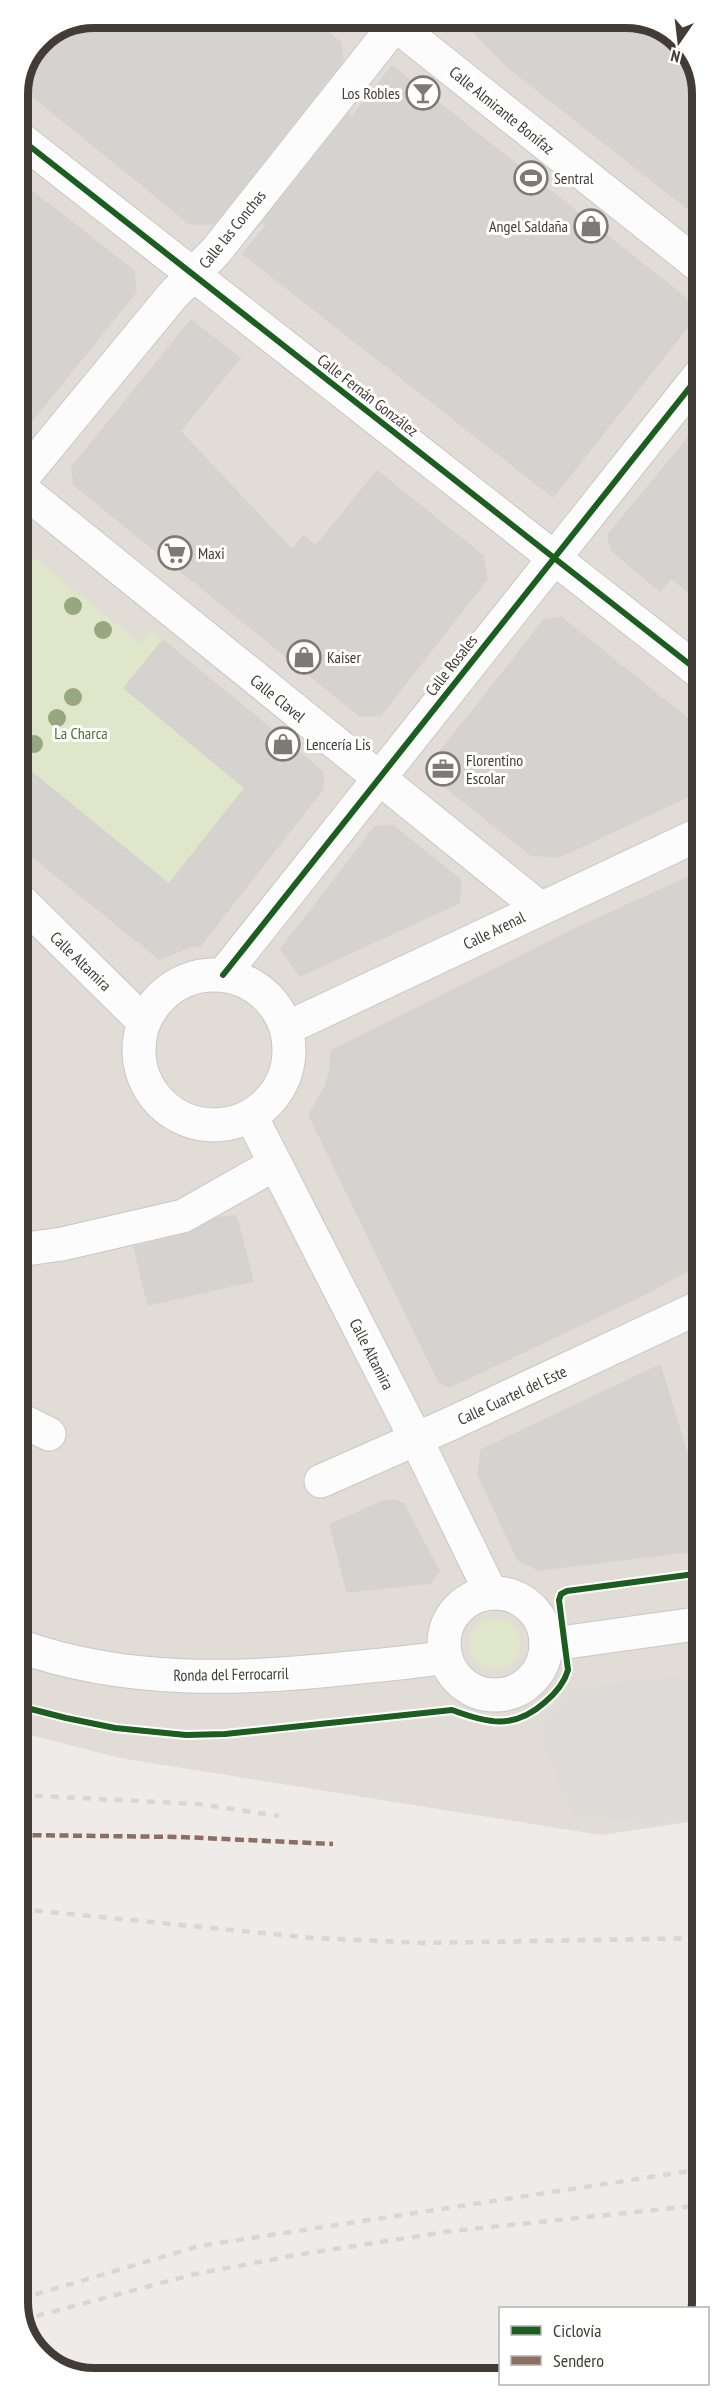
<svg xmlns="http://www.w3.org/2000/svg" width="721" height="2397" font-family="'PT Sans Narrow',sans-serif">
  <rect width="100%" height="100%" fill="#eeebe8"/>
  <path fill="#e1dcd5" d="M 95,18 L 636,19 L 677,37 L 701,80 L 703,1820 L 601,1835 L 120,1758 L 19,1732 L 18,90 L 41,40 Z"/>
  <g fill="#dfe6c9">
    <path d="M 22,548 L 140,643 L 151,631 L 163,640 L 124,689 L 245,787 L 169,884 L 19,762 L 18,551 Z"/>
    <circle cx="495" cy="1644" r="26"/>
  </g>
  <path fill="#dddad8" d="M 703,1672 L 703,1818 L 651,1823 L 574,1815 L 537,1728 L 560,1708 L 572,1689 Z"/>
  <g fill="#d6d2cf" stroke="#d6d2ce" stroke-width="1.5">
    <path d="M 95,18 L 310,18 L 341,43 L 343,60 L 214,224 L 190,224 L 20,86 L 41,40 Z"/>
    <path d="M 460,18 L 636,19 L 677,37 L 701,80 L 702,220 L 509,68 Z"/>
    <path d="M 392,66 L 686,298 L 693,320 L 553,497 L 243,254 L 268,223 L 262,223 L 349,113 L 350,119 Z"/>
    <path d="M 18,180 L 134,271 L 136,292 L 18,438 Z"/>
    <path d="M 191,320 L 240,358 L 180,431 L 292,550 L 303,536 L 316,546 L 377,471 L 483,556 L 487,579 L 381,715 L 360,716 L 74,485 L 72,467 Z"/>
    <path d="M 702,421 L 702,603 L 671,578 L 660,591 L 611,550 L 608,535 Z"/>
    <path d="M 561,617 L 702,730 L 702,790 L 559,857 L 531,855 L 439,782 L 433,761 L 544,620 Z"/>
    <path d="M 163,640 L 323,772 L 323,789 L 200,946 L 190,947 L 159,959 L 19,846 L 19,762 L 169,884 L 245,788 L 124,688 Z"/>
    <path d="M 392,825 L 461,880 L 459,903 L 300,976 L 281,949 L 375,827 Z"/>
    <path d="M 702,871 L 702,1263 L 645,1294 L 450,1387 L 439,1382 L 309,1115 L 326,1085 L 330,1070 L 331,1051 L 579,927 Z"/>
    <path d="M 236,1215 L 253,1281 L 148,1305 L 134,1247 L 188,1234 L 215,1219 Z"/>
    <path d="M 660,1365 L 702,1502 L 702,1550 L 538,1570 L 518,1560 L 478,1475 L 481,1450 Z"/>
    <path d="M 392,1500 L 403,1503 L 439,1571 L 431,1583 L 347,1592 L 330,1525 L 383,1501 Z"/>
  </g>
  <g fill="none" stroke-linecap="round" stroke-linejoin="round">
    <defs>
      <g id="minor">
        <path d="M 387,18 L 702,268"/>
        <path d="M 18,137 L 702,674"/>
        <path d="M 18,483 L 172,296 L 216,251 L 395,25"/>
        <path d="M 18,486 L 540,908"/>
        <path d="M 19,899 L 144,1022"/>
        <path d="M 223,975 L 702,372"/>
        <circle cx="214" cy="1050" r="75"/>
        <path d="M 287,1028 L 702,833"/>
        <path d="M 251,1116 L 416,1439 L 491,1593"/>
        <path d="M 19,1250 L 62,1244 L 183,1216 L 275,1164"/>
        <path d="M 19,1419 L 49,1434"/>
        <path d="M 321,1481 L 450,1424 L 702,1306"/>
        <circle cx="495" cy="1644" r="51"/>
        <path d="M 546,1645 L 703,1623"/>
        <path d="M 19,1646 C 125,1684 240,1680 350,1668 C 382,1665 415,1662 446,1657"/>
      </g>
    </defs>
    <use href="#minor" stroke="#cac7c4" stroke-width="35"/>
    <use href="#minor" stroke="#fcfcfc" stroke-width="33"/>
    <g stroke="#d8d7d7" stroke-width="4.5" stroke-dasharray="8 8" stroke-linecap="butt">
      <path d="M 19,1795 L 198,1804 L 279,1816"/>
      <path d="M 19,1909 L 313,1938 L 425,1943 L 703,1938"/>
      <path d="M 20,2299 L 199,2246 L 703,2169"/>
      <path d="M 21,2320 L 195,2274 L 296,2255 L 452,2231 L 703,2205"/>
    </g>
    <g stroke="#8d6e63" stroke-width="4.5" stroke-dasharray="9 4.5" stroke-linecap="butt">
      <path d="M 395,25 L 400,18"/>
      <path d="M 19,1835 L 181,1837 L 333,1844"/>
    </g>
    <defs>
      <g id="cycleway">
        <path d="M 18,137 L 702,674"/>
        <path d="M 223,975 L 702,372"/>
        <path d="M 19,1706 L 66,1718 L 115,1728 L 186,1735 L 225,1734 L 452,1710 C 487,1723 513,1730 544,1703 C 555,1694 564,1684 568,1670 L 559,1600 L 561,1594 L 567,1591 L 702,1573"/>
      </g>
    </defs>
    <use href="#cycleway" stroke="#fff" stroke-width="10"/>
    <use href="#cycleway" stroke="#1b5e20" stroke-width="6"/>
  </g>
  <g fill="#97a781">
    <circle cx="73" cy="606" r="9"/>
    <circle cx="103" cy="630" r="9"/>
    <circle cx="73" cy="697" r="9"/>
    <circle cx="57" cy="718" r="9"/>
    <circle cx="34" cy="744" r="9"/>
  </g>
  <defs>
    <symbol id="bar-ring" viewBox="-11 -11 22 22"><circle r="9.5" fill="#fff" stroke="#7f7974" stroke-width="1.5"/><path d="M-6-5H6L.8 .8V4.5H3.5V6h-7V4.5H-.8V.8Z" fill="#7f7974"/></symbol>
    <symbol id="stadium-ring" viewBox="-11 -11 22 22"><circle r="9.5" fill="#fff" stroke="#7f7974" stroke-width="1.5"/><path d="M0-5a6.5 5 0 1 0 0 10a6.5 5 0 1 0 0-10ZM-3.5-1.8h7v3.6h-7Z" fill="#7f7974"/></symbol>
    <symbol id="shop-ring" viewBox="-11 -11 22 22"><circle r="9.5" fill="#fff" stroke="#7f7974" stroke-width="1.5"/><path d="M-5-2.5h2.3a2.7 3.5 0 0 1 5.4 0H5L5.5 6h-11ZM-1.5-2.5h3a1.5 2.3 0 0 0-3 0Z" fill="#7f7974"/></symbol>
    <symbol id="supermarket-ring" viewBox="-11 -11 22 22"><circle r="9.5" fill="#fff" stroke="#7f7974" stroke-width="1.5"/><path d="M-6-5.5h2.5l.6 2H6L4.5 2H-2.5L-4.4-4H-6ZM-1.5 3.2a1.3 1.3 0 1 0 .1 0ZM3 3.2a1.3 1.3 0 1 0 .1 0Z" fill="#7f7974"/></symbol>
    <symbol id="office-ring" viewBox="-11 -11 22 22"><circle r="9.5" fill="#fff" stroke="#7f7974" stroke-width="1.5"/><path d="M-6-3h4V-5.5h4V-3h4V5H-6ZM-1-4.5V-3h2v-1.5ZM-6 0V1H6V0Z" fill="#7f7974"/></symbol>
  </defs>
  <g fill-rule="evenodd">
    <use href="#bar-ring" x="404" y="74" width="38" height="38"/>
    <use href="#stadium-ring" x="512" y="159" width="38" height="38"/>
    <use href="#shop-ring" x="572" y="207" width="38" height="38"/>
    <use href="#supermarket-ring" x="156" y="534" width="38" height="38"/>
    <use href="#shop-ring" x="285" y="638" width="38" height="38"/>
    <use href="#shop-ring" x="264" y="725" width="38" height="38"/>
    <use href="#office-ring" x="424" y="750" width="38" height="38"/>
  </g>
  <g text-anchor="middle" stroke-width="6" stroke-linejoin="round" paint-order="stroke">
    <g font-size="16" fill="#433b35" stroke="#fff" text-anchor="start">
      <text x="400" y="99" text-anchor="end">Los Robles</text>
      <text x="554" y="184">Sentral</text>
      <text x="568" y="232" text-anchor="end">Angel Saldaña</text>
      <text x="198" y="559">Maxi</text>
      <text x="327" y="663">Kaiser</text>
      <text x="306" y="750">Lencería Lis</text>
      <text x="466" y="766">Florentino<tspan x="466" dy="18">Escolar</tspan></text>
    </g>
    <g font-size="16" fill="#433b35" stroke="#fff">
      <text transform="translate(502 110) rotate(39)" y="6">Calle Almirante Bonifaz</text>
      <text transform="translate(232 229) rotate(-51)" y="6">Calle las Conchas</text>
      <text transform="translate(368 395) rotate(38)" y="6">Calle Fernán González</text>
      <text transform="translate(451 665) rotate(-52)" y="6">Calle Rosales</text>
      <text transform="translate(278 698) rotate(39)" y="6">Calle Clavel</text>
      <text transform="translate(494 930) rotate(-26)" y="6">Calle Arenal</text>
      <text transform="translate(81 961) rotate(44)" y="6">Calle Altamira</text>
      <text transform="translate(372 1354) rotate(63)" y="6">Calle Altamira</text>
      <text transform="translate(512 1395) rotate(-25)" y="6">Calle Cuartel del Este</text>
      <text transform="translate(231 1674) rotate(-1)" y="6">Ronda del Ferrocarril</text>
    </g>
    <g font-size="16" fill="#4f6f2d" stroke="#fff">
      <text x="81" y="739">La Charca</text>
    </g>
  </g>
  <path d="M0 0H721V2397H0ZM94 28H626A66 66 0 0 1 692 94V2302A66 66 0 0 1 626 2368H94A66 66 0 0 1 28 2302V94A66 66 0 0 1 94 28Z" fill="#fff" fill-rule="evenodd"/>
  <path fill="none" stroke="#433b35" stroke-width="8" d="M94 28H626A66 66 0 0 1 692 94V2302A66 66 0 0 1 626 2368H94A66 66 0 0 1 28 2302V94A66 66 0 0 1 94 28Z"/>
  <rect x="499" y="2307" width="210" height="78" fill="#ffffff" stroke="#b4b1ae" stroke-width="1.5"/>
  <rect x="511" y="2326" width="30" height="9" fill="#1b5e20" stroke="#b4b1ae" stroke-width="1.5"/>
  <text x="553" y="2337" font-size="18" fill="#433b35">Ciclovía</text>
  <rect x="511" y="2356" width="30" height="9" fill="#8d6e63" stroke="#b4b1ae" stroke-width="1.5"/>
  <text x="553" y="2367" font-size="18" fill="#433b35">Sendero</text>
  <g transform="translate(679 42) rotate(194)" stroke="#ffffff" stroke-width="4.5" paint-order="stroke">
  <path d="M0-4.5L10 22L0 15L-10 22Z" fill="#433b35"/>
  <text y="-9" font-size="16" font-weight="bold" text-anchor="middle" fill="#433b35">N</text>
  </g>
</svg>
